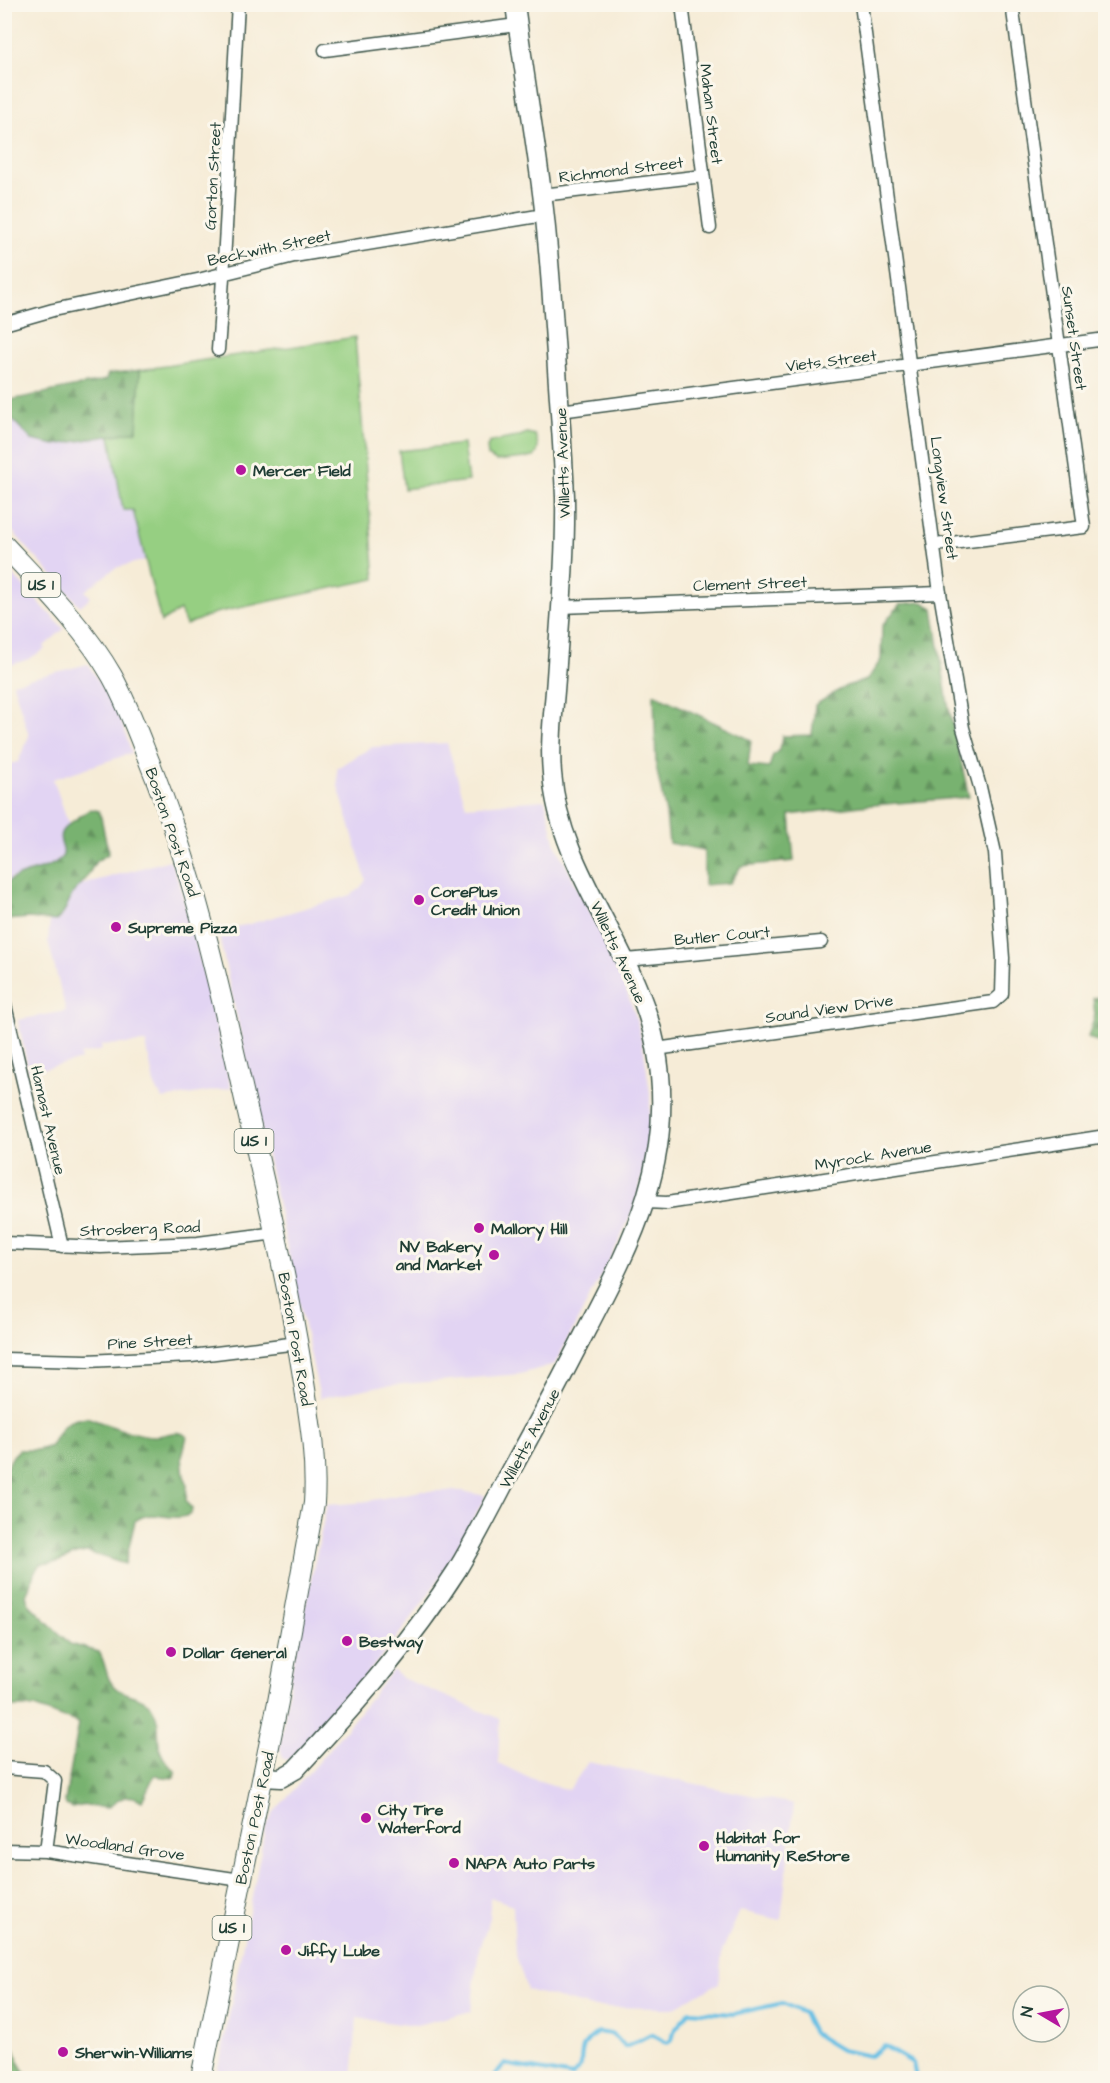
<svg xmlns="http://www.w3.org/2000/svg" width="1110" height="2083" font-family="'Architects Daughter',sans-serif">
  <defs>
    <pattern id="forest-firs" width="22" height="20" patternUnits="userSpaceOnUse" patternTransform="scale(1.5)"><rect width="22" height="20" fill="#78b270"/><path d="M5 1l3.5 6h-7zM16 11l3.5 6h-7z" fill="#62925d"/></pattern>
  </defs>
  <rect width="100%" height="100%" fill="#fbf7ec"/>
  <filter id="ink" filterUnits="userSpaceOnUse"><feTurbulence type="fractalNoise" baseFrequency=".0167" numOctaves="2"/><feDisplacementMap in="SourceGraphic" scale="12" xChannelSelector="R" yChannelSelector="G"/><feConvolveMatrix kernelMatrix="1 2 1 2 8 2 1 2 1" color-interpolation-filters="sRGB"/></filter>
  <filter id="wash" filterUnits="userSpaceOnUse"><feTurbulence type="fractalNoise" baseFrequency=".008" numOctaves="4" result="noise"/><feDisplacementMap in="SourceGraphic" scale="24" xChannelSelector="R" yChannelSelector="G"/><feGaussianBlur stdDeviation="1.35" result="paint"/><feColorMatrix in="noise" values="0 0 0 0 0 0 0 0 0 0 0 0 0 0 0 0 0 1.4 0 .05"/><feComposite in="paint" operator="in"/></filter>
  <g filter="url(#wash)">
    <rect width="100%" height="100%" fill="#f6ecd7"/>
    <g fill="#e2d4f3">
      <path d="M 4,401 L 55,445 L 110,436 L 123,510 L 133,510 L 146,560 L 115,568 L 85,591 L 91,597 L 80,606 L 5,523 Z"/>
      <path d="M 5,567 L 64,629 L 44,646 L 45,649 L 29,659 L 5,667 Z"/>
      <path d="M 88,664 L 119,716 L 132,753 L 53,779 L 69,825 L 63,829 L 60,838 L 64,852 L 63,856 L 52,866 L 11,878 L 5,884 L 5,765 L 18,762 L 29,736 L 13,683 Z"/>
      <path d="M 447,743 L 466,806 L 545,800 L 556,845 L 618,968 L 636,1017 L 644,1051 L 650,1093 L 650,1125 L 645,1163 L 636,1203 L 620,1239 L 555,1364 L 521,1374 L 380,1386 L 320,1398 L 217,926 L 226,928 L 246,925 L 351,895 L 360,888 L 366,880 L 338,786 L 337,768 L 372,747 Z"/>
      <path d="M 170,860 L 178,880 L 201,963 L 231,1088 L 162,1099 L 154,1084 L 146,1043 L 101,1045 L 102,1050 L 80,1055 L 81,1060 L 29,1072 L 18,1020 L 66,1011 L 48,941 L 50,920 L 56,921 L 63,914 L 73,893 L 81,885 Z"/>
      <path d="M 421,1491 L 462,1491 L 486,1496 L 443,1573 L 411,1619 L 369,1672 L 291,1760 L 283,1759 L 280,1747 L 292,1668 L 327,1505 L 356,1503 Z"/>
      <path d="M 393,1670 L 402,1678 L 500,1719 L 498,1763 L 527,1777 L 569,1790 L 588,1762 L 794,1804 L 781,1920 L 740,1911 L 722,1951 L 719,1983 L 673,2008 L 592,2007 L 527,1990 L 515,1952 L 513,1905 L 490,1897 L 490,1918 L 479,1949 L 471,2011 L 413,2026 L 357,2018 L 352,2078 L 215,2078 L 222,2052 L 265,1830 L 274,1812 L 333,1745 Z"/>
    </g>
    <g fill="#96cf82" stroke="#5a865b" stroke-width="1.5">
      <path d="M 355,337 L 375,579 L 215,613 L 186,625 L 180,610 L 161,622 L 133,510 L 123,510 L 110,436 L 137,430 L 140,370 Z"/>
      <path d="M 527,433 L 535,435 C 538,443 540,450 534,457 L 496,461 L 488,456 L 487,447 L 490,442 L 517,437 Z"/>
      <path d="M 463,444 L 468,481 L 404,489 L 399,451 Z"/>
    </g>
    <g fill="url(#forest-firs)" stroke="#4c7852" stroke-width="1.5">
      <path d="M 140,370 L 137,431 L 55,445 L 32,440 L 10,417 L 5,404 L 5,398 L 6,401 L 106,380 L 108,374 Z"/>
      <path d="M 922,602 L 933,608 L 948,704 L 969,797 L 861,806 L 790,815 L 794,861 L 741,866 L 730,883 L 704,885 L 704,850 L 669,843 L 666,814 L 656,766 L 654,694 L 751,740 L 748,766 L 769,768 L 773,755 L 780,750 L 782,736 L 812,735 L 815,705 L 846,686 L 867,680 L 881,660 L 882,626 L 900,604 Z"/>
      <path d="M 90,809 L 99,811 C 104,824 103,837 109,850 L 108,854 L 96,861 L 85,880 L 73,893 L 63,914 L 56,921 L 29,918 L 7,920 L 5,918 L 5,884 C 20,870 44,873 60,859 C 69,851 57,843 61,833 C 63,826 84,814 90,809 Z"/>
      <path d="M 1105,996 L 1106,996 L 1105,1046 L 1088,1037 L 1095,1015 L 1093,998 Z"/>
      <path d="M 87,1417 C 103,1424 138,1436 155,1436 C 167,1436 176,1428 187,1436 L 182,1457 L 184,1476 L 187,1484 L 186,1502 L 192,1509 L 191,1514 C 172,1524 154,1507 135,1521 L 125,1564 L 87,1552 L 75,1554 L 58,1562 L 40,1564 L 35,1571 L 26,1596 L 30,1605 L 70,1644 L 99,1652 C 107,1664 105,1681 117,1689 C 128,1696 147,1697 153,1709 C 166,1734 147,1747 176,1772 L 174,1778 L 154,1776 L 142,1801 C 126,1791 119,1800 107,1808 L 85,1805 L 72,1808 L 66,1805 L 65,1801 L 79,1723 L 34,1707 L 5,1707 L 4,1472 L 13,1456 L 19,1450 L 38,1450 L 51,1446 C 62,1426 62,1421 87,1417 Z"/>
      <path d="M 5,2042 C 21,2046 14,2063 25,2072 C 32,2077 44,2077 53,2078 L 5,2078 Z"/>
    </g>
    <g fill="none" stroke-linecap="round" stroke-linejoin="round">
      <g stroke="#66c0e4" stroke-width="4">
        <path d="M 448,2078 L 458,2078"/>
        <path d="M 493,2078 L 504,2064 L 572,2076 L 581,2066 C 581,2047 583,2043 598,2032 L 611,2034 L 626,2047 L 651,2034 L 667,2043 L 672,2040 L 674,2031 L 690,2011 L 733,2014 L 783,2003 L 803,2013 L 813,2033 L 841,2050 L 870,2056 L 884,2046 L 913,2063 L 916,2078"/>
      </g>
    </g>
  </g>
  <g filter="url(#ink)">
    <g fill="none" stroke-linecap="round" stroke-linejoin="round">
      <defs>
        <g id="street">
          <path d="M 682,4 L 710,228"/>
          <path d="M 325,50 L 517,25"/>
          <path d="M 542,195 L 703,176"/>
          <path d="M 4,324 L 53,310 L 202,279 L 294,256 L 544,215"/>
          <path d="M 218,350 C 227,235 231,120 238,4"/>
          <path d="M 560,411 L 1106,339"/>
          <path d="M 935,545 L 1084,527 L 1012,4"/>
          <path d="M 561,607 L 940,593"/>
          <path d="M 626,960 L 821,942"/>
          <path d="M 4,1001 L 62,1246"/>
          <path d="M 656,1049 L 993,1002 L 1002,994 L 1003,958 L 995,853 L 980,787 L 963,728 L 940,593 L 861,4"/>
          <path d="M 646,1202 L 667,1203 L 1106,1136"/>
          <path d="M 4,1243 L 101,1247 L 198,1243 L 276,1233"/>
          <path d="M 4,1359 L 87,1361 L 191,1356 L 298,1343"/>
          <path d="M 4,1768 L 44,1771 L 55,1781 L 46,1851"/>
          <path d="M 4,1850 L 46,1851 L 241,1880"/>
        </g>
        <path id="secondary" d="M 263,1777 L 281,1778 L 295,1770 C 353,1708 411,1642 457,1570 C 475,1540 491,1509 507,1478 C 527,1442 547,1406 566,1369 C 620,1263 680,1171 656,1047 C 637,949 559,873 552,773 C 549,741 554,709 556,678 C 560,618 566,557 565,497 C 563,449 559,402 556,354 C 552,301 549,246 542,193 C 534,130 523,67 515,4"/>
        <path id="primary" d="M 4,545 C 43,587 84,627 112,676 C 127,703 138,733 149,761 C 200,886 226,1018 256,1148 C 273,1222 290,1296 302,1370 C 309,1415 317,1458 314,1503 L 278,1702 L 201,2078"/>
      </defs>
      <use href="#street" stroke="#3f574c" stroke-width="15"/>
      <use href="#secondary" stroke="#3f574c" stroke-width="21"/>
      <use href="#primary" stroke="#3f574c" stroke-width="22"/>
      <use href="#street" stroke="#fff" stroke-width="12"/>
      <use href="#secondary" stroke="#fff" stroke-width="18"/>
      <use href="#primary" stroke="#fff" stroke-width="20"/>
    </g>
  </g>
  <g fill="#b5179e" stroke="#fbf7ec" stroke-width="2">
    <circle cx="241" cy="470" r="6"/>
    <circle cx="419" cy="900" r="6"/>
    <circle cx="116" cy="927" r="6"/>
    <circle cx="479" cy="1228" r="6"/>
    <circle cx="494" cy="1255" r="6"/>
    <circle cx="347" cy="1641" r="6"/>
    <circle cx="171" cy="1652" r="6"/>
    <circle cx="366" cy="1818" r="6"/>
    <circle cx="704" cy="1846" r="6"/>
    <circle cx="454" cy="1863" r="6"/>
    <circle cx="286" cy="1950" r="6"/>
    <circle cx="63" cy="2052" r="6"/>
  </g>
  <g text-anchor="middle" stroke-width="6" stroke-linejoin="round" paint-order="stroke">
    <g fill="#fbf7ec" stroke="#61756b" stroke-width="1.5">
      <rect x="21.5" y="573" width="39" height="24" rx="4.5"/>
      <rect x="234.5" y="1129" width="39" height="24" rx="4.5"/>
      <rect x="212.5" y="1916" width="39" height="24" rx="4.5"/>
    </g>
    <g font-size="15" font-weight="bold" fill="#1f3d34">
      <text x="41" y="590">US 1</text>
      <text x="254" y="1146">US 1</text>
      <text x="232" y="1933">US 1</text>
    </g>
    <g font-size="16" fill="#1f3d34" stroke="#fbf7ec">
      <text transform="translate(712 114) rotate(83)" y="6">Mahan Street</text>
      <text transform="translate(621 169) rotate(-7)" y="6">Richmond Street</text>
      <text transform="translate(212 176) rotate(-87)" y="6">Gorton Street</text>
      <text transform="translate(269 247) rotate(-12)" y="6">Beckwith Street</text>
      <text transform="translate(1075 338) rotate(82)" y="6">Sunset Street</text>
      <text transform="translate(831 360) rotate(-7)" y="6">Viets Street</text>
      <text transform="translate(562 463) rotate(-92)" y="6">Willetts Avenue</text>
      <text transform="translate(945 498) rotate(82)" y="6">Longview Street</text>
      <text transform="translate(750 583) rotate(-2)" y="6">Clement Street</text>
      <text transform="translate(173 832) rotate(71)" y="6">Boston Post Road</text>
      <text transform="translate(722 935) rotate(-5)" y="6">Butler Court</text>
      <text transform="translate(619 952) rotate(65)" y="6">Willetts Avenue</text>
      <text transform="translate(829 1008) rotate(-8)" y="6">Sound View Drive</text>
      <text transform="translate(49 1120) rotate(77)" y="6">Hamast Avenue</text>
      <text transform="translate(873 1155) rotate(-9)" y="6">Myrock Avenue</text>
      <text transform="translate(140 1228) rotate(-2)" y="6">Strosberg Road</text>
      <text transform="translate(296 1339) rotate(80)" y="6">Boston Post Road</text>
      <text transform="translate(150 1341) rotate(-3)" y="6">Pine Street</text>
      <text transform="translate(529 1438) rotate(-62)" y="6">Willetts Avenue</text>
      <text transform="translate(254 1818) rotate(-78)" y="6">Boston Post Road</text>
      <text transform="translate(125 1846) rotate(8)" y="6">Woodland Grove</text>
    </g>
    <g font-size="16" font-weight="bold" fill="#1f3d34" stroke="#fbf7ec" text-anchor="start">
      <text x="253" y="476">Mercer Field</text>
      <text x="431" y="897">CorePlus<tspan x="431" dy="18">Credit Union</tspan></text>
      <text x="128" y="933">Supreme Pizza</text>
      <text x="491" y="1234">Mallory Hill</text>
      <text x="482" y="1252" text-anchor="end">NV Bakery<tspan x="482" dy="18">and Market</tspan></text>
      <text x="359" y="1647">Bestway</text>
      <text x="183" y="1658">Dollar General</text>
      <text x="378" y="1815">City Tire<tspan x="378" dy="18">Waterford</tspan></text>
      <text x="716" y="1843">Habitat for<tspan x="716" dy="18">Humanity ReStore</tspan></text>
      <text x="466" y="1869">NAPA Auto Parts</text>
      <text x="298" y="1956">Jiffy Lube</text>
      <text x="75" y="2058">Sherwin-Williams</text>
    </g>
  </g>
  <rect width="1110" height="2083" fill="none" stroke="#fbf7ec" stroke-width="24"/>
  <g transform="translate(1041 2014) rotate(280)"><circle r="28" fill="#fbf7ec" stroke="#a3ada2" stroke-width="1.5"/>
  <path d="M0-4.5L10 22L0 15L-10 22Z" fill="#b5179e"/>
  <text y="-9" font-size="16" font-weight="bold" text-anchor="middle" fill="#1f3d34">N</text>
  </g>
</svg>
